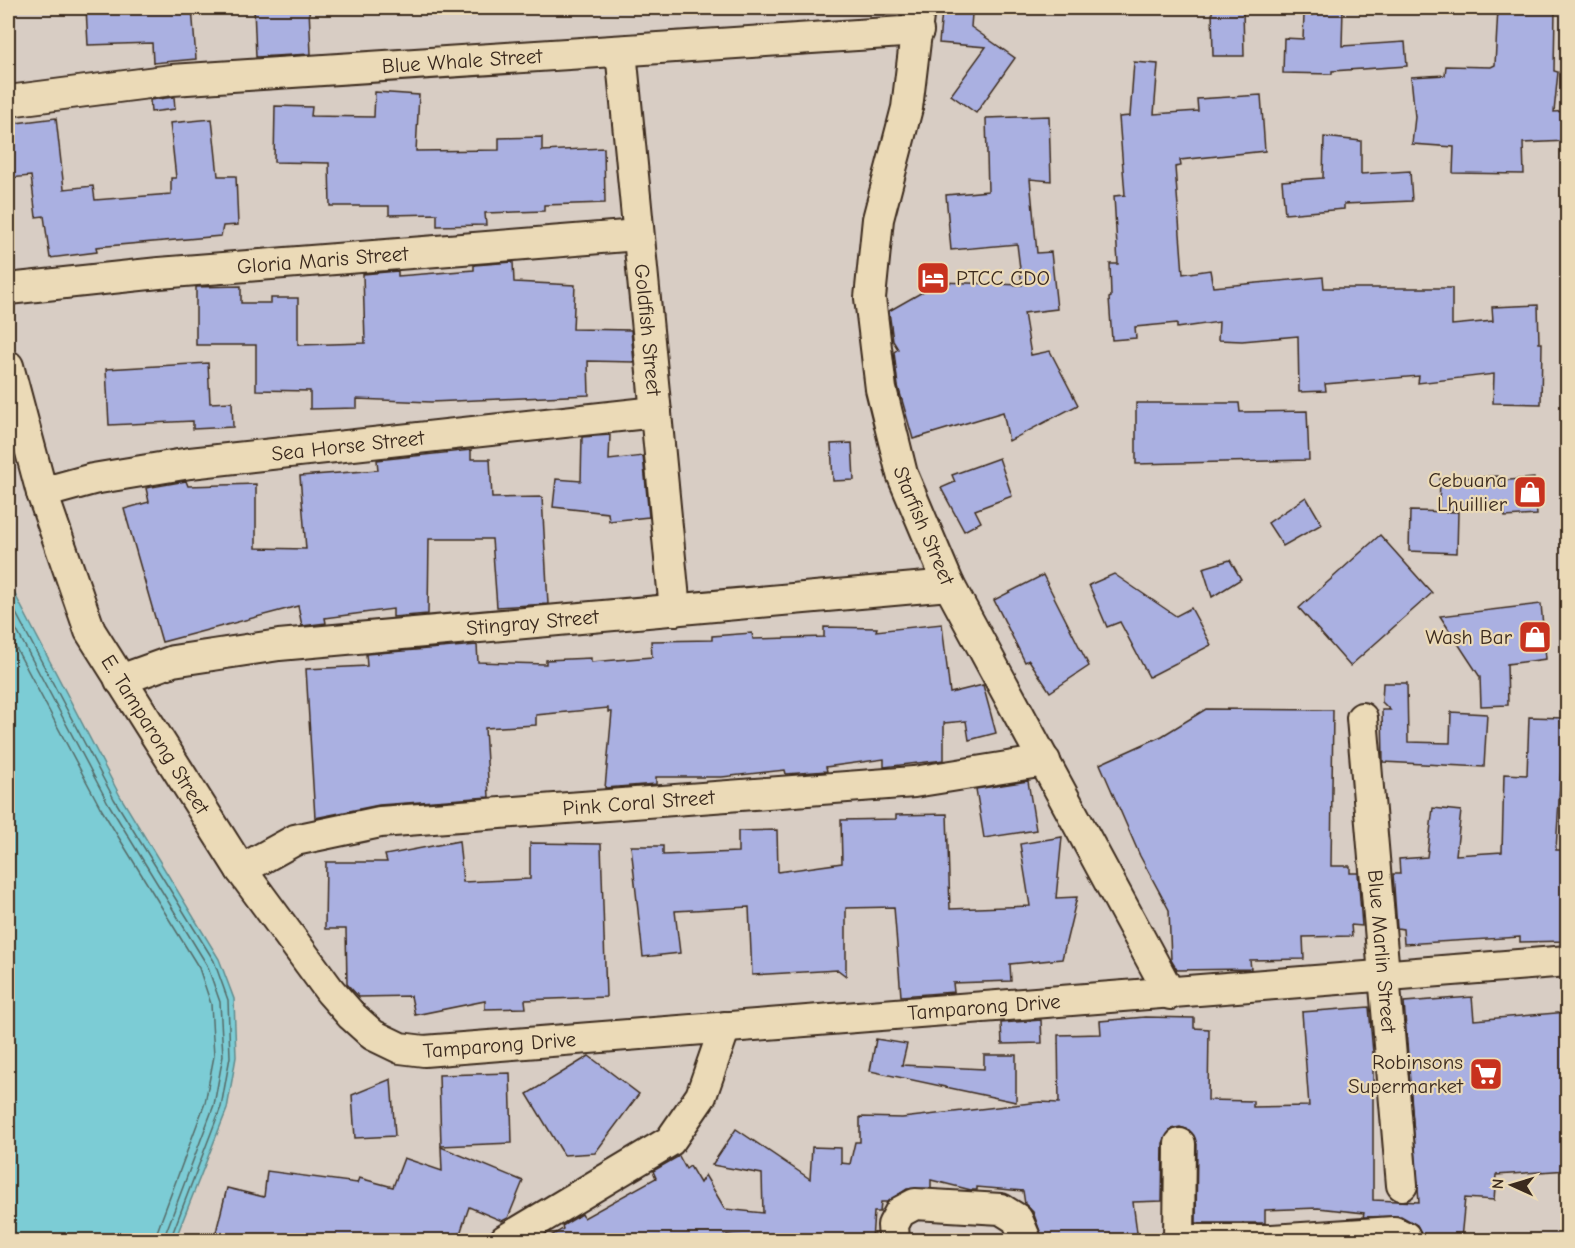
<svg xmlns="http://www.w3.org/2000/svg" width="1575" height="1248" font-family="'Comic Neue',sans-serif">
  <rect width="100%" height="100%" fill="#d8cdc4"/>
  <filter id="ink" filterUnits="userSpaceOnUse"><feTurbulence type="fractalNoise" baseFrequency=".0167" numOctaves="2"/><feDisplacementMap in="SourceGraphic" scale="12" xChannelSelector="R" yChannelSelector="G"/><feConvolveMatrix kernelMatrix="1 2 1 2 8 2 1 2 1" color-interpolation-filters="sRGB"/></filter>
  <g filter="url(#ink)">
    <path fill="#7cccd5" stroke="#628b8c" stroke-width="1.5" d="M 8,581 L 120,796 L 219,959 L 234,999 L 236,1057 L 227,1109 L 175,1240 L 8,1240 Z"/>
    <g fill="none" stroke-linecap="round" stroke-linejoin="round">
      <g stroke="#556b67" stroke-width="1.5">
        <path d="M 8,598 L 114,799 L 214,961 L 228,1000 L 230,1057 L 221,1107 L 170,1240"/>
        <path d="M 8,614 L 108,803 L 207,965 L 220,1002 L 223,1056 L 214,1105 L 163,1240"/>
        <path d="M 8,633 L 100,807 L 199,968 L 211,1004 L 214,1056 L 205,1103 L 154,1240"/>
      </g>
    </g>
    <g fill="#aab0e1" stroke="#3b2a1e" stroke-width="1.5">
      <path d="M 86,8 L 192,8 L 196,59 L 153,63 L 152,43 L 88,45 Z"/>
      <path d="M 254,8 L 309,8 L 311,54 L 256,57 Z"/>
      <path d="M 1212,8 L 1243,8 L 1244,56 L 1213,56 Z"/>
      <path d="M 1312,8 L 1343,8 L 1342,46 L 1405,42 L 1407,66 L 1332,71 L 1332,74 L 1283,73 L 1284,38 L 1303,39 L 1304,15 L 1312,15 Z"/>
      <path d="M 1498,8 L 1555,8 L 1554,71 L 1558,72 L 1554,112 L 1566,111 L 1567,141 L 1523,143 L 1524,174 L 1453,173 L 1454,147 L 1412,144 L 1415,117 L 1411,77 L 1445,75 L 1446,66 L 1491,67 L 1495,65 Z"/>
      <path d="M 942,11 L 972,14 L 971,27 L 1015,58 L 976,113 L 951,95 L 986,47 L 939,43 Z"/>
      <path d="M 1134,62 L 1158,64 L 1154,114 L 1198,111 L 1197,99 L 1261,95 L 1265,151 L 1180,160 L 1181,166 L 1175,167 L 1183,274 L 1210,270 L 1213,287 L 1323,277 L 1324,288 L 1452,288 L 1452,325 L 1493,321 L 1492,307 L 1538,305 L 1539,343 L 1542,343 L 1541,404 L 1493,403 L 1494,374 L 1418,383 L 1419,376 L 1325,384 L 1326,391 L 1299,392 L 1298,336 L 1242,341 L 1218,340 L 1219,322 L 1177,328 L 1177,323 L 1135,327 L 1136,338 L 1112,340 L 1109,298 L 1111,297 L 1110,264 L 1118,264 L 1114,196 L 1125,195 L 1119,117 L 1130,116 Z"/>
      <path d="M 375,92 L 419,95 L 416,151 L 499,150 L 499,138 L 542,137 L 542,151 L 604,148 L 605,203 L 544,205 L 544,211 L 485,213 L 486,225 L 437,226 L 437,214 L 389,215 L 389,206 L 330,206 L 329,163 L 274,162 L 275,106 L 312,107 L 311,116 L 374,117 Z"/>
      <path d="M 174,97 L 175,109 L 151,112 L 150,100 Z"/>
      <path d="M 1049,116 L 1051,181 L 1030,179 L 1037,253 L 1051,252 L 1057,309 L 1024,313 L 1031,355 L 1050,351 L 1078,405 L 1009,441 L 1003,412 L 913,439 L 898,386 L 894,352 L 898,349 L 893,341 L 889,311 L 940,282 L 1022,285 L 1017,244 L 951,250 L 946,195 L 988,191 L 986,118 Z"/>
      <path d="M 56,118 L 64,189 L 93,186 L 95,200 L 171,194 L 171,178 L 176,178 L 170,123 L 212,119 L 218,176 L 236,176 L 238,225 L 223,226 L 221,236 L 96,247 L 97,252 L 50,258 L 44,216 L 36,217 L 31,176 L 9,178 L 8,124 Z"/>
      <path d="M 1324,137 L 1361,141 L 1361,174 L 1410,171 L 1412,201 L 1344,204 L 1344,209 L 1285,214 L 1282,181 L 1323,178 Z"/>
      <path d="M 513,262 L 514,282 L 575,285 L 573,329 L 631,330 L 634,362 L 588,361 L 589,395 L 431,402 L 357,399 L 357,408 L 310,409 L 310,391 L 256,390 L 256,345 L 196,345 L 196,287 L 241,286 L 241,303 L 271,303 L 271,298 L 298,298 L 298,345 L 365,343 L 363,274 L 398,271 L 398,276 L 474,270 L 474,265 Z"/>
      <path d="M 208,363 L 210,403 L 232,402 L 233,427 L 193,429 L 193,421 L 109,425 L 106,369 Z"/>
      <path d="M 1136,403 L 1239,403 L 1240,412 L 1307,411 L 1309,460 L 1136,464 Z"/>
      <path d="M 610,435 L 609,460 L 643,456 L 649,517 L 609,521 L 608,513 L 553,507 L 556,479 L 581,481 L 582,437 Z"/>
      <path d="M 852,443 L 854,480 L 833,481 L 831,444 Z"/>
      <path d="M 471,450 L 471,459 L 490,459 L 492,498 L 542,497 L 548,604 L 497,607 L 492,539 L 429,539 L 428,614 L 393,617 L 393,609 L 325,618 L 326,623 L 302,626 L 298,606 L 162,642 L 124,509 L 149,502 L 146,488 L 186,481 L 188,486 L 256,484 L 256,548 L 306,549 L 300,476 L 378,470 L 377,460 Z"/>
      <path d="M 999,458 L 1012,496 L 975,510 L 981,522 L 964,531 L 941,488 L 955,482 L 952,475 Z"/>
      <path d="M 1498,476 L 1498,481 L 1534,478 L 1537,515 L 1505,517 L 1504,506 L 1439,511 L 1440,479 Z"/>
      <path d="M 1306,497 L 1322,524 L 1283,546 L 1268,523 Z"/>
      <path d="M 1410,511 L 1458,512 L 1457,553 L 1409,551 Z"/>
      <path d="M 1380,535 L 1432,593 L 1350,666 L 1299,608 Z"/>
      <path d="M 1230,560 L 1241,579 L 1212,597 L 1203,568 Z"/>
      <path d="M 1114,574 L 1176,616 L 1191,608 L 1211,645 L 1149,677 L 1120,622 L 1107,627 L 1089,585 Z"/>
      <path d="M 1043,575 L 1089,666 L 1050,692 L 1029,660 L 1025,662 L 994,600 Z"/>
      <path d="M 1541,604 L 1546,659 L 1507,664 L 1508,705 L 1481,706 L 1480,677 L 1440,616 Z"/>
      <path d="M 942,624 L 950,693 L 983,685 L 996,733 L 969,740 L 966,721 L 944,723 L 944,760 L 884,767 L 884,759 L 826,767 L 827,771 L 786,774 L 785,770 L 722,777 L 656,777 L 656,784 L 605,788 L 612,712 L 608,712 L 608,708 L 536,715 L 536,725 L 485,728 L 489,797 L 379,805 L 315,818 L 306,669 L 367,666 L 366,654 L 477,645 L 478,662 L 546,664 L 546,660 L 591,658 L 591,662 L 652,657 L 651,641 L 712,640 L 712,636 L 752,633 L 753,639 L 824,637 L 824,627 L 877,628 L 876,631 Z"/>
      <path d="M 1383,683 L 1407,683 L 1408,742 L 1450,743 L 1451,712 L 1487,714 L 1484,767 L 1383,762 L 1382,710 L 1390,710 L 1382,702 Z"/>
      <path d="M 1206,709 L 1333,710 L 1331,866 L 1350,866 L 1350,873 L 1358,873 L 1362,926 L 1351,925 L 1352,936 L 1303,937 L 1304,959 L 1250,960 L 1251,969 L 1177,970 L 1171,960 L 1169,910 L 1140,856 L 1100,764 L 1162,736 Z"/>
      <path d="M 1529,717 L 1564,718 L 1556,850 L 1568,850 L 1568,941 L 1520,942 L 1520,937 L 1404,944 L 1403,929 L 1397,928 L 1393,874 L 1400,874 L 1399,859 L 1427,857 L 1433,808 L 1461,811 L 1456,855 L 1502,852 L 1504,774 L 1527,775 Z"/>
      <path d="M 1028,781 L 1036,830 L 984,838 L 976,789 Z"/>
      <path d="M 947,814 L 950,909 L 1030,906 L 1020,844 L 1062,837 L 1056,898 L 1077,897 L 1062,959 L 1010,964 L 1011,981 L 953,983 L 954,992 L 901,996 L 894,907 L 846,908 L 846,976 L 838,970 L 752,975 L 749,907 L 675,911 L 680,953 L 643,957 L 631,846 L 663,846 L 663,855 L 738,852 L 738,831 L 777,830 L 778,872 L 842,863 L 841,820 L 896,819 L 896,815 Z"/>
      <path d="M 459,841 L 463,882 L 530,879 L 530,843 L 601,844 L 606,997 L 525,1000 L 526,1008 L 485,1009 L 485,1001 L 415,1015 L 411,996 L 359,997 L 347,984 L 346,929 L 325,929 L 326,862 L 387,862 L 385,855 Z"/>
      <path d="M 1472,997 L 1474,1020 L 1568,1012 L 1568,1170 L 1496,1175 L 1494,1200 L 1465,1198 L 1461,1239 L 1423,1237 L 1417,1225 L 1401,1216 L 1363,1217 L 1364,1213 L 1318,1208 L 1265,1210 L 1265,1223 L 1196,1223 L 1197,1144 L 1189,1130 L 1180,1127 L 1171,1129 L 1163,1143 L 1162,1201 L 1133,1202 L 1138,1240 L 1043,1240 L 1033,1212 L 1025,1204 L 1023,1191 L 977,1187 L 977,1190 L 971,1190 L 931,1180 L 931,1188 L 907,1189 L 887,1202 L 881,1202 L 880,1212 L 874,1212 L 872,1240 L 777,1240 L 727,1235 L 719,1240 L 544,1240 L 563,1229 L 562,1226 L 582,1214 L 584,1218 L 656,1178 L 653,1171 L 679,1156 L 686,1169 L 690,1166 L 700,1183 L 705,1175 L 725,1209 L 763,1213 L 762,1174 L 712,1165 L 736,1129 L 810,1179 L 812,1147 L 841,1148 L 841,1163 L 850,1164 L 855,1142 L 860,1142 L 860,1117 L 902,1118 L 1040,1102 L 1059,1103 L 1058,1035 L 1101,1034 L 1100,1021 L 1145,1017 L 1194,1018 L 1194,1028 L 1209,1029 L 1208,1100 L 1253,1101 L 1253,1107 L 1309,1106 L 1302,1012 L 1369,1007 L 1373,1053 L 1373,1200 L 1419,1202 L 1404,1002 Z"/>
      <path d="M 1041,1020 L 1042,1043 L 1002,1044 L 1001,1023 Z"/>
      <path d="M 876,1039 L 907,1044 L 902,1065 L 984,1069 L 984,1055 L 1016,1055 L 1016,1102 L 870,1071 Z"/>
      <path d="M 589,1056 L 639,1094 L 595,1153 L 564,1155 L 527,1094 Z"/>
      <path d="M 510,1073 L 512,1143 L 441,1146 L 439,1075 Z"/>
      <path d="M 391,1079 L 395,1136 L 355,1138 L 352,1095 Z"/>
      <path d="M 441,1147 L 523,1181 L 508,1218 L 502,1221 L 469,1207 L 458,1240 L 214,1240 L 227,1188 L 264,1197 L 267,1171 L 357,1183 L 359,1178 L 393,1187 L 404,1158 L 442,1171 Z"/>
    </g>
    <g fill="none" stroke-linecap="round" stroke-linejoin="round">
      <defs>
        <g id="minor">
          <path id="s1" d="M 919,8 L 907,108 L 878,219 L 870,298 L 881,389 L 902,474 L 949,585 L 1170,994"/>
          <path id="s2" d="M 621,51 L 675,610"/>
          <path id="s3" d="M 8,101 L 172,80 L 918,31"/>
          <path id="s4" d="M 8,289 L 159,273 L 638,235"/>
          <path id="s5" d="M 8,366 L 42,493 L 90,631 L 241,870 L 330,991 L 352,1016 L 373,1035 L 400,1048 L 424,1051 L 1568,961"/>
          <path id="s6" d="M 42,493 L 93,479 L 190,463 L 656,412"/>
          <path id="s7" d="M 120,680 L 173,661 L 279,645 L 949,585"/>
          <path id="s8" d="M 1362,718 L 1402,1185"/>
          <path id="s9" d="M 241,870 L 295,840 L 380,822 L 914,782 L 1045,761"/>
          <path d="M 505,1240 L 670,1141 L 701,1096 L 725,1027"/>
          <path d="M 894,1240 L 893,1225 L 900,1212 L 915,1204 L 1001,1209 L 1017,1219 L 1026,1240"/>
          <path d="M 1179,1240 L 1180,1144"/>
          <path d="M 1179,1240 L 1272,1240"/>
          <path d="M 1272,1240 L 1394,1232 L 1405,1237 L 1406,1240"/>
        </g>
      </defs>
      <use href="#minor" stroke="#3b2a1e" stroke-width="34"/>
      <use href="#minor" stroke="#ebdab7" stroke-width="30"/>
    </g>
  </g>
  <defs>
    <symbol id="hotel-square" viewBox="-11 -11 22 22"><rect x="-9" y="-9" width="18" height="18" rx="4" fill="#c8321e" stroke="#ebdab7"/><path d="M-6-4.5h1.5V1H6V5H4.5V3h-9V5H-6ZM-4 0a1.8 1.8 0 1 1 3.6 0ZM.5 0V-2.5h3Q6-2.5 6 0Z" fill="#fff"/></symbol>
    <symbol id="shop-square" viewBox="-11 -11 22 22"><rect x="-9" y="-9" width="18" height="18" rx="4" fill="#c8321e" stroke="#ebdab7"/><path d="M-5-2.5h2.3a2.7 3.5 0 0 1 5.4 0H5L5.5 6h-11ZM-1.5-2.5h3a1.5 2.3 0 0 0-3 0Z" fill="#fff"/></symbol>
    <symbol id="supermarket-square" viewBox="-11 -11 22 22"><rect x="-9" y="-9" width="18" height="18" rx="4" fill="#c8321e" stroke="#ebdab7"/><path d="M-6-5.5h2.5l.6 2H6L4.5 2H-2.5L-4.4-4H-6ZM-1.5 3.2a1.3 1.3 0 1 0 .1 0ZM3 3.2a1.3 1.3 0 1 0 .1 0Z" fill="#fff"/></symbol>
  </defs>
  <g fill-rule="evenodd">
    <use href="#hotel-square" x="914" y="259" width="38" height="38"/>
    <use href="#shop-square" x="1511" y="473" width="38" height="38"/>
    <use href="#shop-square" x="1516" y="618" width="38" height="38"/>
    <use href="#supermarket-square" x="1467" y="1055" width="38" height="38"/>
  </g>
  <g text-anchor="middle" stroke-width="4.5" stroke-linejoin="round" paint-order="stroke">
    <g font-size="21" fill="#3b2a1e" stroke="#ebdab7">
      <text dy="7" stroke="none"><textPath href="#s3" startOffset="456">Blue Whale Street</textPath></text>
      <text dy="7" stroke="none"><textPath href="#s4" startOffset="316">Gloria Maris Street</textPath></text>
      <text dy="7" stroke="none"><textPath href="#s2" startOffset="280">Goldfish Street</textPath></text>
      <text dy="7" stroke="none"><textPath href="#s6" startOffset="310">Sea Horse Street</textPath></text>
      <text dy="7" stroke="none"><textPath href="#s1" startOffset="530">Starfish Street</textPath></text>
      <text dy="7" stroke="none"><textPath href="#s7" startOffset="418">Stingray Street</textPath></text>
      <text dy="7" stroke="none"><textPath href="#s5" startOffset="400">E. Tamparong Street</textPath></text>
      <text dy="7" stroke="none"><textPath href="#s9" startOffset="408">Pink Coral Street</textPath></text>
      <text dy="7" stroke="none"><textPath href="#s8" startOffset="234">Blue Marlin Street</textPath></text>
      <text dy="7" stroke="none"><textPath href="#s5" startOffset="1388">Tamparong Drive</textPath></text>
      <text dy="7" stroke="none"><textPath href="#s5" startOffset="902">Tamparong Drive</textPath></text>
    </g>
    <g font-size="21" fill="#3b2a1e" stroke="#ebdab7" text-anchor="end">
      <text x="956" y="285" text-anchor="start">PTCC CDO</text>
      <text x="1507" y="487">Cebuana<tspan x="1507" dy="24">Lhuillier</tspan></text>
      <text x="1512" y="644">Wash Bar</text>
      <text x="1463" y="1069">Robinsons<tspan x="1463" dy="24">Supermarket</tspan></text>
    </g>
  </g>
  <rect width="1575" height="1248" fill="none" stroke="#ebdab7" stroke-width="30"/>
  <rect x="15" y="15" width="1545" height="1218" fill="none" stroke="#3b2a1e" stroke-width="2" filter="url(#ink)"/>
  <g transform="translate(1512 1185) rotate(274)" stroke="#ebdab7" stroke-width="4.5" paint-order="stroke">
  <path d="M0-4.5L10 22L0 15L-10 22Z" fill="#3b2a1e"/>
  <text y="-9" font-size="16" font-weight="bold" text-anchor="middle" fill="#3b2a1e">N</text>
  </g>
</svg>
